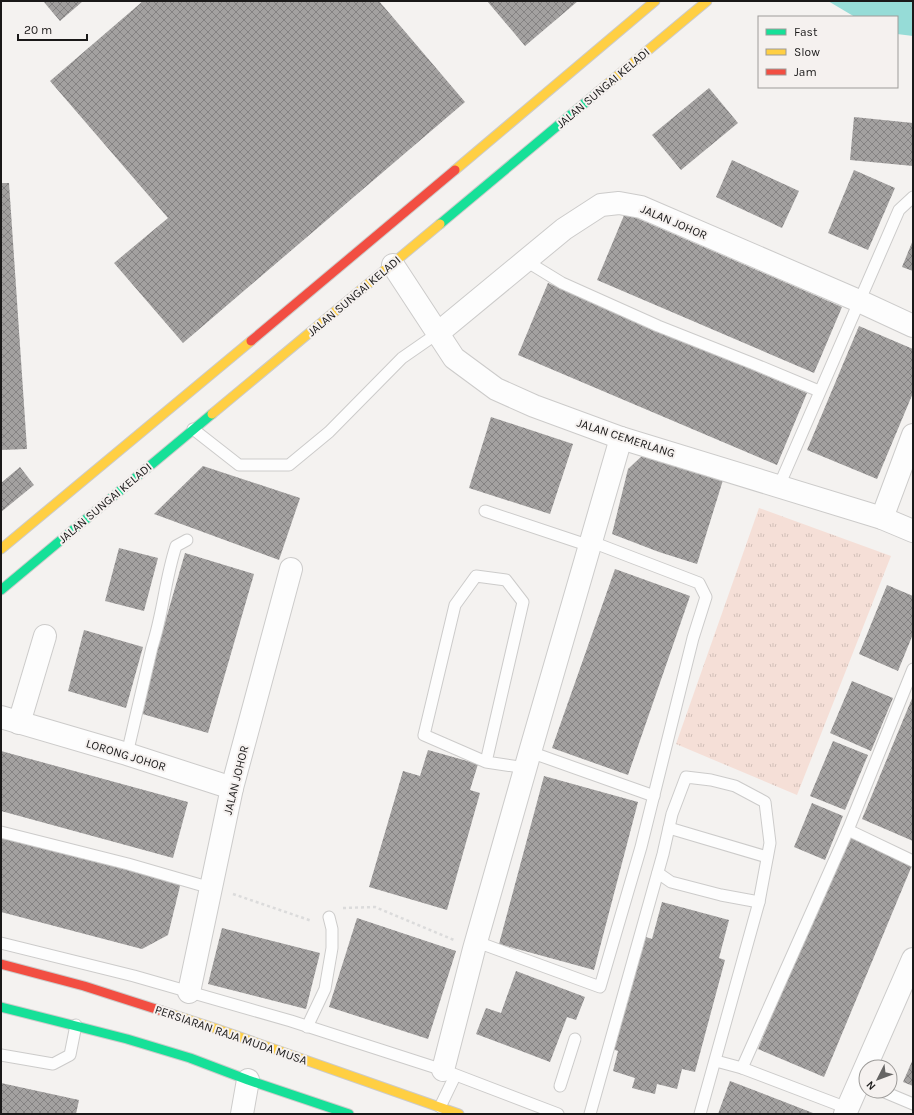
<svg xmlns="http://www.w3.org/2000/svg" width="914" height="1115" font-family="Karla,sans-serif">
  <defs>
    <pattern id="grass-tufts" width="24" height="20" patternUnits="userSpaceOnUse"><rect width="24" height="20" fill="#f5dfd7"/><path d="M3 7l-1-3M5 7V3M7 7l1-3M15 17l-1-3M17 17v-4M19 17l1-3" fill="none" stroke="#d1bfb8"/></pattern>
    <pattern id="building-cross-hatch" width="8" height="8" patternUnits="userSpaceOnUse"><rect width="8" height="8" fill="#a3a1a0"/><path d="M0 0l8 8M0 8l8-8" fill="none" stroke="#848282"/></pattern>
  </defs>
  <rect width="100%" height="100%" fill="#f4f2f0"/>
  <path fill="url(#grass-tufts)" d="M 759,508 L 891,556 L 797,795 L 676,744 Z"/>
  <path fill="#96dcd7" d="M 828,1 L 913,1 L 913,36 L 897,34 L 897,17 L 855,17 Z"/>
  <g fill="url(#building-cross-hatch)">
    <path d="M 43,1 L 83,1 L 60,21 Z"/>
    <path d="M 143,1 L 379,1 L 465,102 L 183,343 L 114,263 L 168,218 L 50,81 Z"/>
    <path d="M 487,1 L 578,1 L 525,46 Z"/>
    <path d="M 709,88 L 738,123 L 681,170 L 652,135 Z"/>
    <path d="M 854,117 L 913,123 L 913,166 L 850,160 Z"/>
    <path d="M 732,160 L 799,191 L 782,228 L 716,197 Z"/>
    <path d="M 854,170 L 895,188 L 868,250 L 828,233 Z"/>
    <path d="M 1,183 L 9,183 L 27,449 L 1,450 Z"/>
    <path d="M 625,213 L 842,307 L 814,373 L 597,280 Z"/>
    <path d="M 913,240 L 913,271 L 902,267 Z"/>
    <path d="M 548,283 L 807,393 L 777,465 L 518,355 Z"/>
    <path d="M 859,326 L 913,349 L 913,393 L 877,479 L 807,450 Z"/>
    <path d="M 491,417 L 573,444 L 550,514 L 469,488 Z"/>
    <path d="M 644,454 L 723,480 L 697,564 L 659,552 L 612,534 L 628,469 Z"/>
    <path d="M 203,466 L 300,498 L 279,560 L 154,514 Z"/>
    <path d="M 20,467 L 34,485 L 1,512 L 1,483 Z"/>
    <path d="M 119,548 L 158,558 L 144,611 L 105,601 Z"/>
    <path d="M 185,553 L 254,574 L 208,733 L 139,713 Z"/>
    <path d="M 615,569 L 690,596 L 628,775 L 552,748 Z"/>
    <path d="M 887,585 L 913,596 L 913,634 L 898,671 L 859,654 Z"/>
    <path d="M 84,630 L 143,647 L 126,708 L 68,691 Z"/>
    <path d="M 852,681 L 893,698 L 871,751 L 830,733 Z"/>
    <path d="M 913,696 L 913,841 L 862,819 Z"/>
    <path d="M 833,741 L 868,755 L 845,810 L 810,796 Z"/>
    <path d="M 428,750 L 478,764 L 470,790 L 480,793 L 447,910 L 369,887 L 403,771 L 420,776 Z"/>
    <path d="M 1,751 L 188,802 L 173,858 L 1,811 Z"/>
    <path d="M 544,776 L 638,802 L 594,970 L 499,944 Z"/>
    <path d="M 812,803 L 843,816 L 825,860 L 794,847 Z"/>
    <path d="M 849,829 L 913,863 L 824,1077 L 758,1049 Z"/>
    <path d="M 1,836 L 181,882 L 168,935 L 142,949 L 1,912 Z"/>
    <path d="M 662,902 L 729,920 L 719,958 L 725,960 L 695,1072 L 682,1069 L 677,1089 L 657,1084 L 655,1094 L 632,1088 L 635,1078 L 613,1071 L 618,1051 L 612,1049 L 643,936 L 652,939 Z"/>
    <path d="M 357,918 L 456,951 L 428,1039 L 329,1007 Z"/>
    <path d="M 222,928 L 320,953 L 306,1009 L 208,984 Z"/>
    <path d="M 516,971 L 585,997 L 576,1020 L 567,1017 L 550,1062 L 476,1034 L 486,1008 L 501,1013 Z"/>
    <path d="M 913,1059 L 913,1086 L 903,1082 Z"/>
    <path d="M 730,1081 L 813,1113 L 813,1114 L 718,1114 Z"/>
    <path d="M 1,1083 L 79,1100 L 76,1114 L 1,1114 Z"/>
  </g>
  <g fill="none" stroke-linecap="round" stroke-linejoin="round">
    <defs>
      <g id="lane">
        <path d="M 526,261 L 562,283 L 658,326 L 754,364 L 819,391"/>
        <path d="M 193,429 L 239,465 L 289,465 L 329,432 L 402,358 L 438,333"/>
        <path d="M 779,486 L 899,210 L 913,197"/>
        <path d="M 485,511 L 590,546"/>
        <path d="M 530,752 L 654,796"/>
        <path d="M 127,754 L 152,647 C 163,614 165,579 176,546 L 187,540"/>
        <path d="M 486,762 L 523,602 L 506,580 L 476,576 L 455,605 L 424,735 L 486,762 L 526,768"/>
        <path d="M 669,828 L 767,857"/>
        <path d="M 848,830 L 913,861"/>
        <path d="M 1,832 L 128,864 L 211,888"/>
        <path d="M 658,873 L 671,882 L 721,895 L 759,902"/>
        <path d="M 477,942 L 600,987 L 641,847 L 693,638 L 706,597 L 699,583 L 592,542"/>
        <path d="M 1,943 L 134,976 L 291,1021 L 443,1070 L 558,1114"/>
        <path d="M 307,1027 L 325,989 L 332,948 L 332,929 L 329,917"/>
        <path d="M 1,1055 L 53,1064 L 70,1055 L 76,1025"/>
        <path d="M 716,1061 L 742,1068 L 847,1108"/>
        <path d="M 742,1068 L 848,830 L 913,669"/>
        <path d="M 560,1086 L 575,1039"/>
        <path d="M 882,1091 L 913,1104"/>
        <path d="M 440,1107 L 455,1076"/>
        <path d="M 590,1114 L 663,854 L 672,814 L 686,777 L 711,780 L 735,786 L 765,802 L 770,843 L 759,902 L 700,1114"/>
      </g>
      <g id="street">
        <path d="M 393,265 L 454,358 L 496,389 L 534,406 L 621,438 L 882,518 L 913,531"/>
        <path d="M 438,333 L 564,229 L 601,205 L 619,203 L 641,207 L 859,301 L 913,326"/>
        <path d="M 882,518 L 913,435"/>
        <path d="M 1,717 L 127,754 L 232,788"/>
        <path d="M 19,723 L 45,636"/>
        <path d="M 189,992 L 232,788 L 291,569"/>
        <path d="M 443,1070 L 474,949 L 530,752 L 621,438"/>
        <path d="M 242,1114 L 248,1080"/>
        <path d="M 845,1114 L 913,959"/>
      </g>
      <g id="fast">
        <path d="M 440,224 L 598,92"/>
        <path d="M 1,590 L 212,414"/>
        <path d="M 1,1007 L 127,1039 L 190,1058 L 248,1080 L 349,1114"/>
      </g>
      <g id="slow">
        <path d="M 598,92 L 707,1"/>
        <path d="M 455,170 L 655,1"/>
        <path d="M 212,414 L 440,224"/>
        <path d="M 1,549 L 251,341"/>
        <path d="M 162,1011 L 217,1029 L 459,1114"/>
      </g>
      <g id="jam">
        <path d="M 251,341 L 455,170"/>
        <path d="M 1,964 L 84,986 L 162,1011"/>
      </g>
    </defs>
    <use href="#lane" stroke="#cccbca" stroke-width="13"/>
    <use href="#street" stroke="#cccbca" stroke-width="24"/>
    <use href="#fast" stroke="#cccbca" stroke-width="11"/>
    <use href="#slow" stroke="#cccbca" stroke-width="11"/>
    <use href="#jam" stroke="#cccbca" stroke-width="11"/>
    <g stroke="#dbdbdb" stroke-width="2.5" stroke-dasharray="3 3" stroke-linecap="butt">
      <path d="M 233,894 L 312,921"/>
      <path d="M 343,908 L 375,907 L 454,940"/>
    </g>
    <use href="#lane" stroke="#fdfdfd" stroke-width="11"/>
    <use href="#street" stroke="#fdfdfd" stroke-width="22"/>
    <use href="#fast" stroke="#16e098" stroke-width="9"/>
    <use href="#slow" stroke="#ffcf43" stroke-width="9"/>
    <use href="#jam" stroke="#f24e42" stroke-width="9"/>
  </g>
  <g text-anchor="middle" stroke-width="4" stroke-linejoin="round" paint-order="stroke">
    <g font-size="12" fill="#1a1919" stroke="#f5f1ef">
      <text transform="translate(603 88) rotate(-40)" y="4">JALAN SUNGAI KELADI</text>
      <text transform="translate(674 222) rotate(23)" y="4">JALAN JOHOR</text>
      <text transform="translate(354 296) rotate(-40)" y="4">JALAN SUNGAI KELADI</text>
      <text transform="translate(626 438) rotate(18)" y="4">JALAN CEMERLANG</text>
      <text transform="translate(105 503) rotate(-40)" y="4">JALAN SUNGAI KELADI</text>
      <text transform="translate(126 755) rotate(17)" y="4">LORONG JOHOR</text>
      <text transform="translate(236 780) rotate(-76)" y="4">JALAN JOHOR</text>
      <text transform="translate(231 1035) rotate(19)" y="4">PERSIARAN RAJA MUDA MUSA</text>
    </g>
  </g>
  <rect width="914" height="1115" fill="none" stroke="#1a1919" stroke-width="4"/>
  <rect x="758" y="16" width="140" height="72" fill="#f5f1ef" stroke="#9d9b99"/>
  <rect x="766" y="29" width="20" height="6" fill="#16e098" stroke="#9d9b99"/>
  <text x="794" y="36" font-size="12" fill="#1a1919">Fast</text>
  <rect x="766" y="49" width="20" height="6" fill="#ffcf43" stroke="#9d9b99"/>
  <text x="794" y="56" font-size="12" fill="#1a1919">Slow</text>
  <rect x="766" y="69" width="20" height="6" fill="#f24e42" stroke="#9d9b99"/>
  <text x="794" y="76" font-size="12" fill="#1a1919">Jam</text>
  <g transform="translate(878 1079) rotate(228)"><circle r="19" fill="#f5f1ef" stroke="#9d9b99"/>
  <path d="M0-3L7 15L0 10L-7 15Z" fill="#666564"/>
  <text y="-6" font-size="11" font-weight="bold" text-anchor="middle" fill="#1a1919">N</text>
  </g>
  <path d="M18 34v6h69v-6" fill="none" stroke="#1a1919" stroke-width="2"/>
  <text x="24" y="34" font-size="12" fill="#1a1919" stroke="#f5f1ef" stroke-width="3" paint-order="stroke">20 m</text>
</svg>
